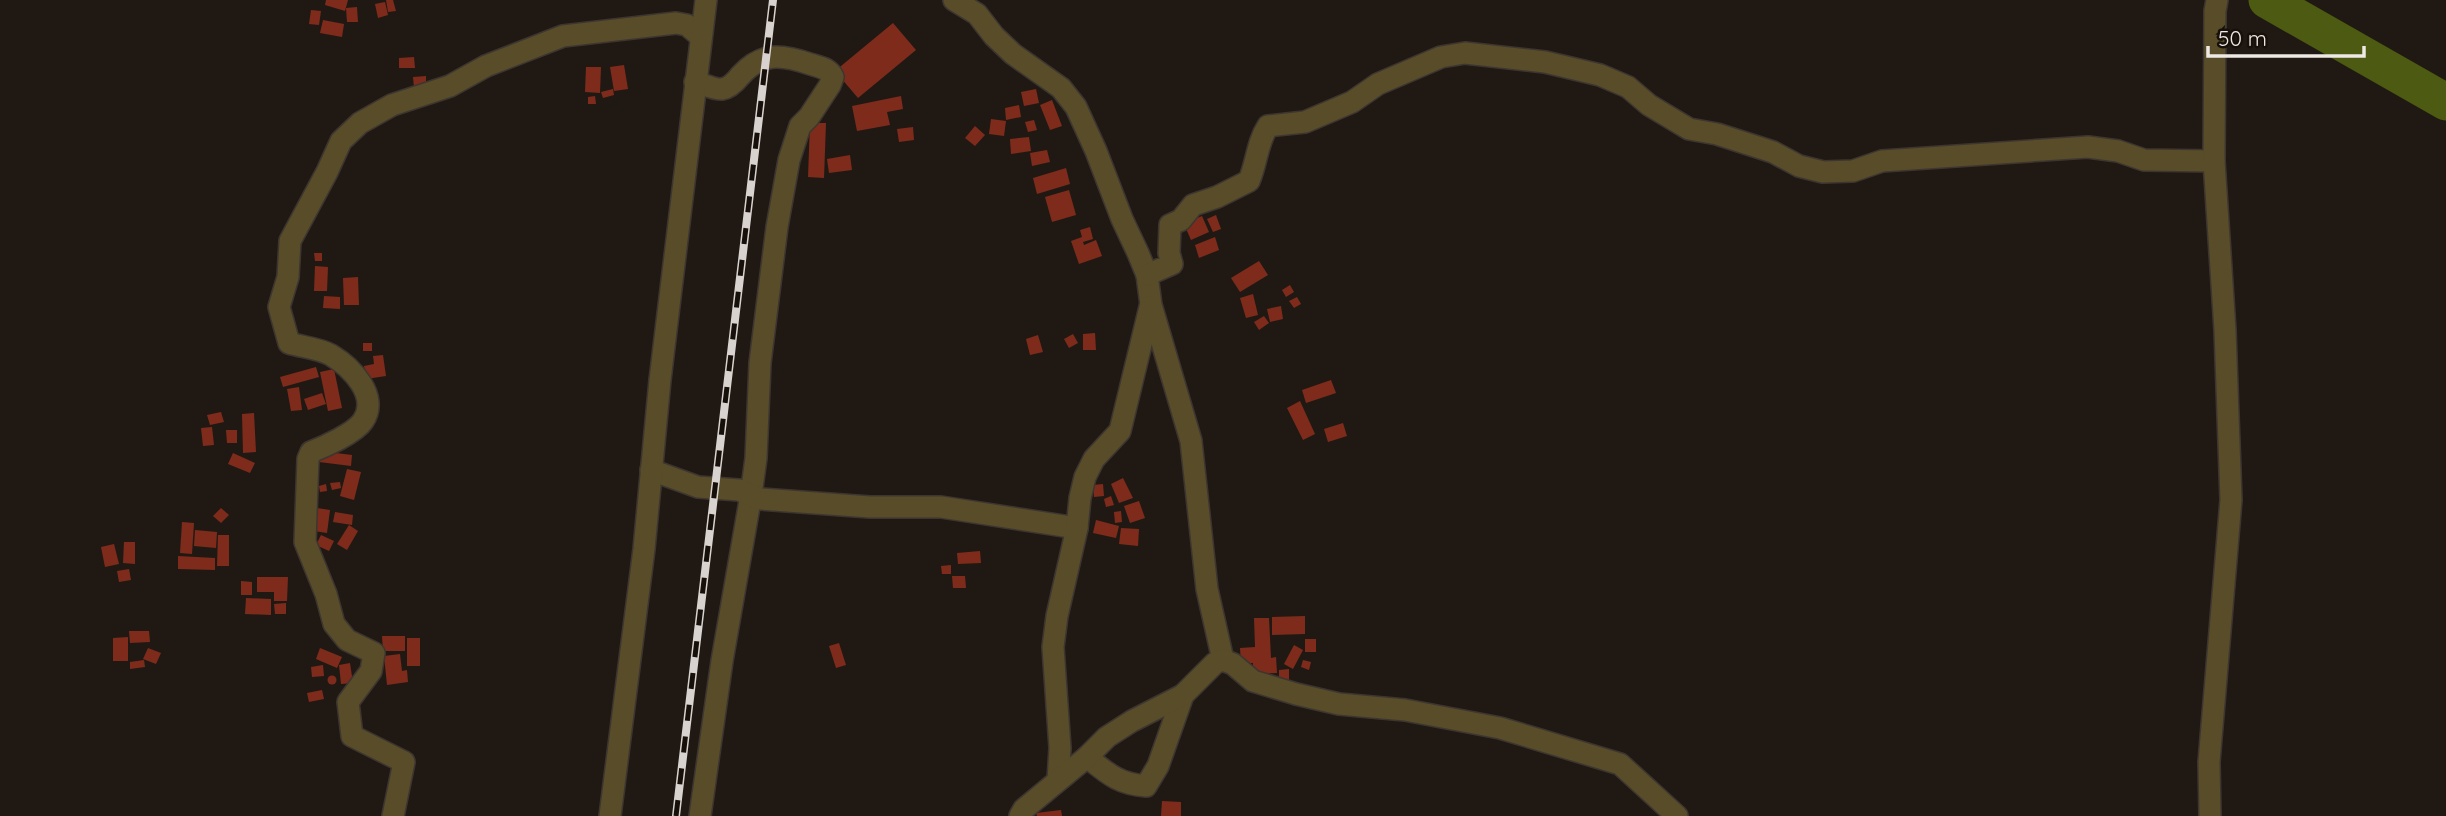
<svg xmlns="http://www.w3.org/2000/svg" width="2446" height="816" font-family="Quicksand,sans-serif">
  <rect width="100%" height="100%" fill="#201913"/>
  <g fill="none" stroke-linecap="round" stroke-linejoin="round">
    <path stroke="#4c5a12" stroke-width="37" d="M 2267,0 L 2446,102"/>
  </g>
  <g fill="#7e2b1c">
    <path d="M 326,0 L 348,0 L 345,11 L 325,5 Z"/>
    <path d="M 386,0 L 393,0 L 396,11 L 388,12 Z"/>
    <path d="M 385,2 L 388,15 L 378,18 L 375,4 Z"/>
    <path d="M 357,7 L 358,22 L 347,22 L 346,8 Z"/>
    <path d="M 311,10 L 321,11 L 319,25 L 309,24 Z"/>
    <path d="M 323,20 L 344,24 L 342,37 L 320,33 Z"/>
    <path d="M 893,23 L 916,50 L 858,98 L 835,71 Z"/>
    <path d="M 414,57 L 415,68 L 399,68 L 399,58 Z"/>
    <path d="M 624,65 L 628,89 L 614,91 L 610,67 Z"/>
    <path d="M 586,67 L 601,67 L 600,93 L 585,92 Z"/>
    <path d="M 426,76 L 426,88 L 414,88 L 413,77 Z"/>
    <path d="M 613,89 L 614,95 L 603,98 L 601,92 Z"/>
    <path d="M 1036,89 L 1039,103 L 1024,106 L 1021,92 Z"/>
    <path d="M 595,96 L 596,104 L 588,104 L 588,97 Z"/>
    <path d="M 901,96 L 903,109 L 887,112 L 890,125 L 857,131 L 852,106 Z"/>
    <path d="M 1052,100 L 1062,126 L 1050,130 L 1040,105 Z"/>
    <path d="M 1019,105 L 1021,117 L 1006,120 L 1005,108 Z"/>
    <path d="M 991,119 L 1006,121 L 1004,136 L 989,134 Z"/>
    <path d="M 1034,120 L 1037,130 L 1028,132 L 1025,122 Z"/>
    <path d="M 810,123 L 826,123 L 824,178 L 808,177 Z"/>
    <path d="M 975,126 L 985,135 L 975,146 L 965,138 Z"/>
    <path d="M 913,127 L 914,140 L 899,142 L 897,129 Z"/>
    <path d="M 1029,137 L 1031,151 L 1011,154 L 1010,139 Z"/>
    <path d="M 1047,150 L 1050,162 L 1032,166 L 1030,153 Z"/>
    <path d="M 850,155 L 852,170 L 829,173 L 827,159 Z"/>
    <path d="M 1066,168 L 1070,184 L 1037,194 L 1033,178 Z"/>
    <path d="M 1069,190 L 1076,215 L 1052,222 L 1045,197 Z"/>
    <path d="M 1216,215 L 1221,229 L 1213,232 L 1207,219 Z"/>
    <path d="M 1202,216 L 1209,232 L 1191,240 L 1184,224 Z"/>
    <path d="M 1090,227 L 1093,239 L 1083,242 L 1084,245 L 1096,240 L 1102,256 L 1079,264 L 1071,241 L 1082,237 L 1080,230 Z"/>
    <path d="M 1215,237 L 1219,250 L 1199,258 L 1195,245 Z"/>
    <path d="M 314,253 L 322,253 L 322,261 L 315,261 Z"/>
    <path d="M 1259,261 L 1268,275 L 1240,292 L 1231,278 Z"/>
    <path d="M 315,266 L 328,267 L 327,291 L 314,291 Z"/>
    <path d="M 358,277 L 359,305 L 344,305 L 343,278 Z"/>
    <path d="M 1290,285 L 1294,292 L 1286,297 L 1282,290 Z"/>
    <path d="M 1253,294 L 1258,315 L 1246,318 L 1240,298 Z"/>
    <path d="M 324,296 L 340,297 L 340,309 L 323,308 Z"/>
    <path d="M 1297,297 L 1301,304 L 1294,308 L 1289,301 Z"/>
    <path d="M 1281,306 L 1283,319 L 1270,322 L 1267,309 Z"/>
    <path d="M 1264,316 L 1269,323 L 1259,330 L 1254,322 Z"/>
    <path d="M 1095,333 L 1096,350 L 1083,350 L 1083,334 Z"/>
    <path d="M 1073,334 L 1078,343 L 1069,348 L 1064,339 Z"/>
    <path d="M 1038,335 L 1043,352 L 1030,355 L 1026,339 Z"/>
    <rect x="363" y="343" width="9" height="8"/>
    <path d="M 383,355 L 386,376 L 366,379 L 364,366 L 374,364 L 373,356 Z"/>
    <path d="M 316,367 L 319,377 L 283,387 L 280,377 Z"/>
    <path d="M 334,369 L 342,408 L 328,411 L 320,372 Z"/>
    <path d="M 1331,380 L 1336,393 L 1306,403 L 1302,390 Z"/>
    <path d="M 299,387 L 302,410 L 291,411 L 287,389 Z"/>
    <path d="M 322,393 L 326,404 L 308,410 L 304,399 Z"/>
    <path d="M 1300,401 L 1315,434 L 1303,440 L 1287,408 Z"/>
    <path d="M 221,412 L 224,422 L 210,425 L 207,415 Z"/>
    <path d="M 254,413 L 256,452 L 243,453 L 242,414 Z"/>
    <path d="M 1343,423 L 1347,436 L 1328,442 L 1324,429 Z"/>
    <path d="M 212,427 L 214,445 L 203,446 L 201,428 Z"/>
    <path d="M 226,430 L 237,430 L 237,443 L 227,443 Z"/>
    <path d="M 320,451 L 352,455 L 351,466 L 319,462 Z"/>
    <path d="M 233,453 L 255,463 L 250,473 L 228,464 Z"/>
    <path d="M 347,469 L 361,472 L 354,500 L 340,496 Z"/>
    <path d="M 1123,478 L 1133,498 L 1119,503 L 1111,484 Z"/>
    <path d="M 340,482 L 341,488 L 332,490 L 330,483 Z"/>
    <path d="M 326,484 L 327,491 L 320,492 L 319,486 Z"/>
    <path d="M 1103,484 L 1104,496 L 1094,497 L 1093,485 Z"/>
    <path d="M 1111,496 L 1114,505 L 1106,507 L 1104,499 Z"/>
    <path d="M 1139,501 L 1145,518 L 1130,523 L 1124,506 Z"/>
    <path d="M 221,508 L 229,515 L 221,523 L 213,516 Z"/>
    <path d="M 317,508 L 330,510 L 327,533 L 314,531 Z"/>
    <path d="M 1121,511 L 1122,522 L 1115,523 L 1114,512 Z"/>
    <path d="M 335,512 L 353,515 L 352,525 L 333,522 Z"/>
    <path d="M 1096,520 L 1119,526 L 1116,538 L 1093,533 Z"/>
    <path d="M 182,522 L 194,523 L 192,554 L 180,553 Z"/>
    <path d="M 349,525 L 358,531 L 347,550 L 337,544 Z"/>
    <path d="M 1121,528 L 1139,529 L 1138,546 L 1119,544 Z"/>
    <path d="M 195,530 L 217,532 L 216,548 L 194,546 Z"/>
    <path d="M 218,535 L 229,535 L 229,566 L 217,566 Z"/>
    <path d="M 321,535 L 334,541 L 329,551 L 316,545 Z"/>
    <path d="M 124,542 L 135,542 L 135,564 L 123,563 Z"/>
    <path d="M 114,544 L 119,564 L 105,567 L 101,547 Z"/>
    <path d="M 980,551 L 981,563 L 958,564 L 957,553 Z"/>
    <path d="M 178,556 L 215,558 L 215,570 L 178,569 Z"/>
    <path d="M 951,565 L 951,574 L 942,574 L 941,566 Z"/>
    <path d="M 129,569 L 131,580 L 119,582 L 117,571 Z"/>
    <path d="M 952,576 L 965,576 L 966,588 L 953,588 Z"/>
    <path d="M 257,577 L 288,577 L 287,601 L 274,601 L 274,592 L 257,592 Z"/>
    <path d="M 241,581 L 252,582 L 252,595 L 241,595 Z"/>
    <path d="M 246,598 L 271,599 L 271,615 L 245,614 Z"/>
    <path d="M 286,603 L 286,614 L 275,614 L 274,604 Z"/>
    <path d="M 1305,616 L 1305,634 L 1272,635 L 1272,617 Z"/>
    <path d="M 1254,618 L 1269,618 L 1271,658 L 1276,657 L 1277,673 L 1253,674 L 1253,663 L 1241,663 L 1240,648 L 1255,647 Z"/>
    <path d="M 129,631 L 149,631 L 150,642 L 130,643 Z"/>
    <path d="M 382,636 L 405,636 L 405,651 L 383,651 Z"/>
    <path d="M 128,637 L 128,661 L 113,661 L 113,638 Z"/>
    <rect x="407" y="638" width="13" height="28"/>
    <rect x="1305" y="639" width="11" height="13"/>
    <path d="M 839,643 L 846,665 L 836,668 L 829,646 Z"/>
    <path d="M 1294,645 L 1303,650 L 1293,669 L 1284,664 Z"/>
    <path d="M 148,648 L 161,653 L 156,664 L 143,659 Z"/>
    <path d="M 320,648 L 342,657 L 337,668 L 316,659 Z"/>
    <path d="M 400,654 L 402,671 L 407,670 L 408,682 L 387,685 L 384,656 Z"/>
    <path d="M 144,660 L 145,667 L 130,669 L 130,662 Z"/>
    <path d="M 1303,660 L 1311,662 L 1309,670 L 1301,667 Z"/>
    <path d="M 350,663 L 353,683 L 341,684 L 339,665 Z"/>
    <path d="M 323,665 L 324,676 L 312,677 L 311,667 Z"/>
    <path d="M 1289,669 L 1289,681 L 1279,682 L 1279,670 Z"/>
    <circle cx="332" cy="680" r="4.5"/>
    <path d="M 322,690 L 324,699 L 309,702 L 307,693 Z"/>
    <path d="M 1162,801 L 1181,802 L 1181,816 L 1161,816 Z"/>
    <path d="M 1061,810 L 1062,816 L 1037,816 L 1036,813 Z"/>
  </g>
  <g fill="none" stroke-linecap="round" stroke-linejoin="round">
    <defs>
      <g id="street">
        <path d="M 954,0 L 977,14 L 994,36 L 1013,54 L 1061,88 L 1076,107 L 1096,151 L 1122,219 L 1138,253 L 1147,275 L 1151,305 L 1191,441 L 1207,589 L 1223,660"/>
        <path d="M 695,82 C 703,84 715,90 722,89 C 730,88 736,81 740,76 C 761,52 781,54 810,64 C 819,67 829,68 833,77 L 830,85 L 809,117 L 800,126 L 789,160 L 777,227 L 760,363 L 756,458 L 751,495 L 722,661 L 700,816"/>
        <path d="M 1147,275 L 1172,264 L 1169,253 L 1170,225 L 1181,220 L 1193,205 L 1217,197 L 1249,181 C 1257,162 1257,143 1268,126 L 1305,122 L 1352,102 L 1378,84 L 1441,57 L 1465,53 L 1545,62 L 1600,75 L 1628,87 L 1649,105 L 1689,129 L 1717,134 L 1773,152 L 1799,166 L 1823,172 L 1853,171 L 1882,161 L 2088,147 L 2118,151 L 2144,160 L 2214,161"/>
        <path d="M 651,470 L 698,487 L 739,490 L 760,499 L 870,507 L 941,507 L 1077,528"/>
        <path d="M 1087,757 C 1108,774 1119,784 1146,786 L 1158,766 L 1183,695"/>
        <path d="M 1058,780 L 1060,748 L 1053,647 L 1057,616 L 1077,528 L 1080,498 L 1085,477 L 1094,459 L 1120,431 L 1150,307"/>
        <path d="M 393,816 L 404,762 L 352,736 L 348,702 L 371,671 L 374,653 L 347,640 L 334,624 L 326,594 L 305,542 L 308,459 L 311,452 C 324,447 355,433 363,421 C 380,396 351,367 331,355 C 319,348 301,347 289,343 L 279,307 L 288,277 L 290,241 L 327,172 L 341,141 L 360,123 L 392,105 L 450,86 L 486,66 L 563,36 L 676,23 L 687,25 L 701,37"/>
        <path d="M 610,816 L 644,549 L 660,380 L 706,0"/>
        <path d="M 1020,816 L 1024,809 L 1087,757 L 1107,737 L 1132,721 L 1183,695 L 1215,663 L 1223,660 L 1233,664 L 1253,681 L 1296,694 L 1339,704 L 1405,710 L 1500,728 L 1620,764 L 1677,816"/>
        <path d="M 2210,816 L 2209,762 L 2231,500 L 2225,330 L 2214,161 L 2215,11 L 2217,0"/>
      </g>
    </defs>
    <use href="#street" stroke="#3d3630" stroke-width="24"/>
    <use href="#street" stroke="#584c29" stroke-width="21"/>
    <defs>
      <path id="rail" d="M 676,816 L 773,0"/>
    </defs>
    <use href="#rail" stroke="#d9d3cf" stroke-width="8"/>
    <use href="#rail" stroke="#17100a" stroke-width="5" stroke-dasharray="16" stroke-linecap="butt"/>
  </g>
  <path d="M2208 46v10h156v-10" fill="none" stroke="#eee9e5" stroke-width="3.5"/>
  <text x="2218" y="46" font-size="21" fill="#eee9e5" stroke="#17100a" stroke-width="5" paint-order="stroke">50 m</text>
</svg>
